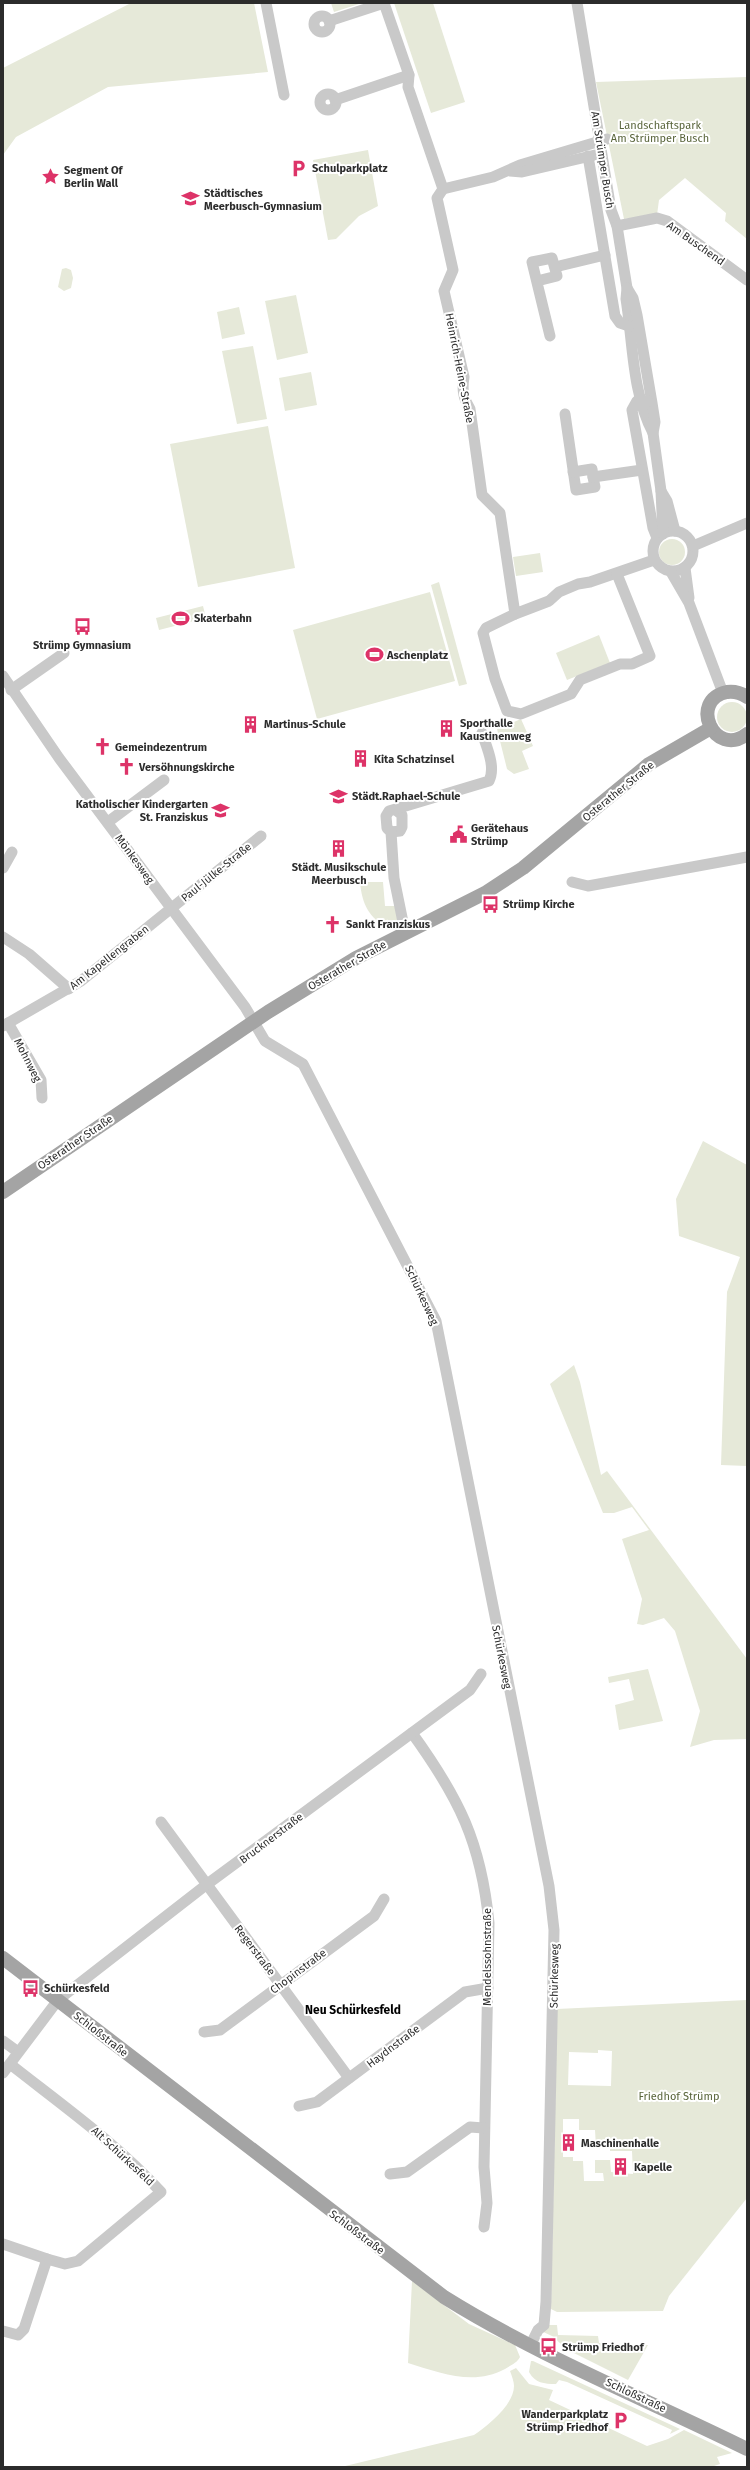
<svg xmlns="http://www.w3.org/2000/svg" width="750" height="2470" font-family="'Fira Sans',sans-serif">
  <rect width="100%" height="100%" fill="#fff"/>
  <g fill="#e6e9d9" fill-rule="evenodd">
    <path d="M 131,3 L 254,3 L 268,72 L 108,87 L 16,137 L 3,155 L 3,68 Z"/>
    <path d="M 331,3 L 362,3 L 334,12 Z"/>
    <path d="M 394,3 L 433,3 L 465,102 L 431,113 Z"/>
    <path d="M 747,77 L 747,239 L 725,221 L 726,213 L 685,178 L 659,200 L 657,215 L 624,219 L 596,82 Z"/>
    <path d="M 368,150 L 378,206 L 359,216 L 336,239 L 328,240 L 313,160 Z"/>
    <path d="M 66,268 L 71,270 L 73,278 L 71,288 L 64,291 L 58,287 L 62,269 Z"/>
    <path d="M 296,295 L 308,353 L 277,360 L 265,301 Z"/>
    <path d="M 239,307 L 245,334 L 222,339 L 217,312 Z"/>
    <path d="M 253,346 L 267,419 L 237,424 L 222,351 Z"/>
    <path d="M 311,372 L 317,405 L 285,411 L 279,378 Z"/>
    <path d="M 268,426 L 295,568 L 198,587 L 170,444 Z"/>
    <circle cx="672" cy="552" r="13"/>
    <path d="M 540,553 L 543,572 L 516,576 L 513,557 Z"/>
    <path d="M 439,582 L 467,684 L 459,686 L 431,585 Z"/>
    <path d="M 430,592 L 455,681 L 317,719 L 293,630 Z"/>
    <path d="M 203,606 L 206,618 L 159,630 L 156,618 Z"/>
    <path d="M 599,635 L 610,663 L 567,680 L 556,653 Z"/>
    <circle cx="732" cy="717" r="15"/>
    <path d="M 521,719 L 533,746 L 522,751 L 529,769 L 514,774 L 507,769 L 497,729 Z"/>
    <path d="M 360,882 L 383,882 L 385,906 L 396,906 C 400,917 399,922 390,929 C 369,919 362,904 360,882 Z"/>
    <path d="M 703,1141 L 747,1165 L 747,1466 L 721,1465 L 727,1292 L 740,1257 L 679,1236 L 676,1199 Z"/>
    <path d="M 574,1365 L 580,1382 L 601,1475 L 607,1471 L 747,1659 L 747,1739 L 714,1740 L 690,1747 L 700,1711 L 675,1631 L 664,1618 L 643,1625 L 637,1624 L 642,1599 L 622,1539 L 649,1530 L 632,1507 L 614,1513 L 603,1513 L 550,1384 Z"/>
    <path d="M 648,1669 L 663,1721 L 619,1730 L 615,1705 L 634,1700 L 629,1679 L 609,1683 L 608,1677 Z"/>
    <path d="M 747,2000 L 747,2198 L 669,2296 L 663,2311 L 557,2312 L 551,2309 L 557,2009 ZM 598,2050 L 612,2051 L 611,2086 L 568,2085 L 569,2052 L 598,2053 ZM 563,2119 L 579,2119 L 579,2130 L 595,2130 L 596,2147 L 610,2147 L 610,2151 L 632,2151 L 633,2174 L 611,2172 L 610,2160 L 595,2160 L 595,2173 L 603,2173 L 604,2181 L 584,2181 L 583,2161 L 573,2161 L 573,2157 L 563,2157 Z"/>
    <path d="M 412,2281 L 469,2324 L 515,2345 L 520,2357 C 517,2363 511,2365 505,2369 C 474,2386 440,2373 408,2363 Z"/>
    <path d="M 544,2325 L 557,2325 L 558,2335 L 598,2336 L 599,2343 L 648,2345 L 628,2380 L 568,2350 L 552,2336 L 539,2330 Z"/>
    <path d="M 531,2361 L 533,2361 L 680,2429 L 670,2434 L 672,2430 L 567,2382 L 559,2380 L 556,2384 C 544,2384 535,2383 529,2372 Z"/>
    <path d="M 516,2368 L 529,2384 L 553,2390 L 549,2400 L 647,2446 L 668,2439 L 684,2430 L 732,2453 L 717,2457 L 720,2464 L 711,2467 L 341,2467 L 474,2435 C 487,2426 514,2405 514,2386 C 514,2382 512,2376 510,2371 Z"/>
  </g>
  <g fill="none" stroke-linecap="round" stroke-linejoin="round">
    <g stroke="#c9c9c9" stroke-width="11">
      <path d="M 266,3 L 284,95"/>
      <path d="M 384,3 L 409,75 L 408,87 L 443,189"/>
      <path d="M 577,3 L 611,210 L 617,226 L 627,288 L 626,299 C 633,343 632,393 653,433"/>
      <circle cx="322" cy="24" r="8"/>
      <path d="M 329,21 L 384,3"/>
      <circle cx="328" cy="102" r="8"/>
      <path d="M 335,100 L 409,75"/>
      <path d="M 607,139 L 520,165 L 493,177 L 443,189 L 437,198 L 453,270 L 444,291 L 464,377 C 462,389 463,398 470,409 L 482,495 L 500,513 L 515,614 L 549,601 L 559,592 L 578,584 L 590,582 L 654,560"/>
      <path d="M 588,156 L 615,316 L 620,323 L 629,326"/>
      <path d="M 510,171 L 522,172 L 595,155"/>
      <path d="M 617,226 L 657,218 L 667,221 L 747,280"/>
      <path d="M 555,267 L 605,255"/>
      <path d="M 537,281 L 557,276 L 552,258 L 532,262 L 550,336"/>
      <path d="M 627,288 L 633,298 L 637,315 L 652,403 L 655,422 L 653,433 L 661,491"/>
      <path d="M 648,401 L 637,401 L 632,410 L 653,528 L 657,538"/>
      <path d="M 565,414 L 576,490 L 595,487 L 593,477"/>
      <path d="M 573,472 L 592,469 L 593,477 L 642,470"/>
      <circle cx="673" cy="551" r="20"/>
      <path d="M 663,534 L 661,491 L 667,501 L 675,531"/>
      <path d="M 693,546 L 747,523"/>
      <path d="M 685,568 L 689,598"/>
      <path d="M 671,572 L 689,603 L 723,693"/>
      <path d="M 515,614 L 486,628 L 483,633 L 495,679 L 507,711 L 521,714 L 571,694 L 580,680 L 620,664 L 632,664 L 650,656 L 617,574"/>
      <path d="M 3,676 L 59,758 L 245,1007 L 265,1041 L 303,1064 L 436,1321 L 549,1886 L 554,1930 L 546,2302 L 544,2325 L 538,2330 L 530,2346"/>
      <path d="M 11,690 L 64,653"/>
      <path d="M 108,822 L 164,780"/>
      <path d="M 391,832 L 400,831 L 402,827 L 402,815 L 396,810"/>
      <path d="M 3,868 L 12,852"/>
      <path d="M 572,882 L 588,886 L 747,857"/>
      <path d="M 405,932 L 394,878 L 391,832 L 387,828 L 386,816 L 389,811 L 489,781 C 496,767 487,748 482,733"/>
      <path d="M 3,937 L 29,954 L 69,989"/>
      <path d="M 8,1023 L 41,1080 L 42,1098"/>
      <path d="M 3,1026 L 81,981 L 261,836"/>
      <path d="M 412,1733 C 459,1798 481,1842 489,1923 L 484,2167 L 487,2203 L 484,2227"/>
      <path d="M 161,1822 L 349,2078"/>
      <path d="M 204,2032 L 220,2030 L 374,1916 L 384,1899"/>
      <path d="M 3,2041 L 18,2052"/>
      <path d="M 10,2064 C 62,2105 116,2143 161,2192 L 78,2261 L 65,2264 L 47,2259"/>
      <path d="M 3,2073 L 58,2000 L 206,1885 L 470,1690 L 481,1674"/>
      <path d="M 299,2106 L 317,2102 L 465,1992 L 488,1988"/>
      <path d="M 390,2174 L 407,2172 L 470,2127 L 484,2128"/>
      <path d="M 3,2244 L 47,2259 L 24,2329 L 18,2335 L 3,2331"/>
    </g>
    <g stroke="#a4a4a4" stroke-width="14">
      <path d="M 747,697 C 741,693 734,691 727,692 C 688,700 714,759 747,734"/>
      <path d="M 3,1192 L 268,1012 L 356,958 L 485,893 L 523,868 L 649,764 L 711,728"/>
      <path d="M 3,1958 L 444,2297 C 540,2357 646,2399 747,2449"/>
    </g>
  </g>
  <defs>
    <symbol id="parking-bare" viewBox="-9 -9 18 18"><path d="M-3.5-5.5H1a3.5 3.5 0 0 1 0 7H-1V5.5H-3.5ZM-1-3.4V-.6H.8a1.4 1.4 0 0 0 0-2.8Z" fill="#dd3368" stroke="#fff" stroke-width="2.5" paint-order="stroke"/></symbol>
    <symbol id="sight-bare" viewBox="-9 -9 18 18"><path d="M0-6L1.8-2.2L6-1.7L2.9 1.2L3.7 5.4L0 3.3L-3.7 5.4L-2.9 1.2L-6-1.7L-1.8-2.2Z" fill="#dd3368" stroke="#fff" stroke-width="2.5" paint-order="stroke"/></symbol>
    <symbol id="school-bare" viewBox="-9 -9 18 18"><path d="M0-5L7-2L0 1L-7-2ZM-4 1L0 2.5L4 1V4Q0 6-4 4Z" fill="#dd3368" stroke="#fff" stroke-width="2.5" paint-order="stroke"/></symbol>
    <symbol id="stadium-bare" viewBox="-9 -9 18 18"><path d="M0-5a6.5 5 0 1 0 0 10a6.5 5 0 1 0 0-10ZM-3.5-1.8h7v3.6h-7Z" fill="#dd3368" stroke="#fff" stroke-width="2.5" paint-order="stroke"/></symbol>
    <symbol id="bus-bare" viewBox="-9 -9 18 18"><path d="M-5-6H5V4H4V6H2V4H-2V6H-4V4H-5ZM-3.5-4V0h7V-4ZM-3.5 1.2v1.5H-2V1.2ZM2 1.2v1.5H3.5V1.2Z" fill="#dd3368" stroke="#fff" stroke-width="2.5" paint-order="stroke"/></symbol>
    <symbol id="building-bare" viewBox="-9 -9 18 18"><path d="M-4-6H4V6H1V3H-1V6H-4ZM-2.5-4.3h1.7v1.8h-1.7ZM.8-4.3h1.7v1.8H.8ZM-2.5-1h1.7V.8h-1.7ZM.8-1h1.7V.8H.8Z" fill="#dd3368" stroke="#fff" stroke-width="2.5" paint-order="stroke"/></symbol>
    <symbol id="church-bare" viewBox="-9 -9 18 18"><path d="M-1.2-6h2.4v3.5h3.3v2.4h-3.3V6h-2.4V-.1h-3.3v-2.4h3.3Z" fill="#dd3368" stroke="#fff" stroke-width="2.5" paint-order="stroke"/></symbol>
    <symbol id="civic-bare" viewBox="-9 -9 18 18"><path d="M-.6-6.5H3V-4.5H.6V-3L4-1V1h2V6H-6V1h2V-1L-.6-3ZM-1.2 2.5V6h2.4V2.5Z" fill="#dd3368" stroke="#fff" stroke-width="2.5" paint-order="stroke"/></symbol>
  </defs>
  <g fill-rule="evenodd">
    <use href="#parking-bare" x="286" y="156" width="25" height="25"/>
    <use href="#sight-bare" x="38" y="164" width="25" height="25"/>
    <use href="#school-bare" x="178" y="186" width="25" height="25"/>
    <use href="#stadium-bare" x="168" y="606" width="25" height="25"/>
    <use href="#bus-bare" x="70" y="614" width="25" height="25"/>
    <use href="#stadium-bare" x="362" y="642" width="25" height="25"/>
    <use href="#building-bare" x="238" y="712" width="25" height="25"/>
    <use href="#building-bare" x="434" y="716" width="25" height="25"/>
    <use href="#church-bare" x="90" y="734" width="25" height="25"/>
    <use href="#building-bare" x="348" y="746" width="25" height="25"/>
    <use href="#church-bare" x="114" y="754" width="25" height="25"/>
    <use href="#school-bare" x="326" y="784" width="25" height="25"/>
    <use href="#school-bare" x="208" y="798" width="25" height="25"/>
    <use href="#civic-bare" x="446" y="822" width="25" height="25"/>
    <use href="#building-bare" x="326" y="836" width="25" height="25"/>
    <use href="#bus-bare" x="478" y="892" width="25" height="25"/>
    <use href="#church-bare" x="320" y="912" width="25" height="25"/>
    <use href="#bus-bare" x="18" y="1976" width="25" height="25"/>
    <use href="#building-bare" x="556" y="2130" width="25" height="25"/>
    <use href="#building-bare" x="608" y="2154" width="25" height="25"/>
    <use href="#bus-bare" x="536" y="2334" width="25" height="25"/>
    <use href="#parking-bare" x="608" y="2408" width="25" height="25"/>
  </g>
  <g text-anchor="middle" stroke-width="4" stroke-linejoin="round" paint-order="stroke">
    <g font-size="11" fill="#59653b" stroke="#fff">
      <text x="660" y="129">Landschaftspark<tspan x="660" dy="13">Am Strümper Busch</tspan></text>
      <text x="679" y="2100">Friedhof Strümp</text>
    </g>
    <g font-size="11" fill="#2c2c2c" stroke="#fff">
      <text transform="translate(603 160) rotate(81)" y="4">Am Strümper Busch</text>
      <text transform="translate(696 243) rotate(35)" y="4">Am Buschend</text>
      <text transform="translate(460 368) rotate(79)" y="4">Heinrich-Heine-Straße</text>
      <text transform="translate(618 791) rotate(-39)" y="4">Osterather Straße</text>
      <text transform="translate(135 859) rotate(54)" y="4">Mönkesweg</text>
      <text transform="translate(216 872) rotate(-39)" y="4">Paul-Jülke-Straße</text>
      <text transform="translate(109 957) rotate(-38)" y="4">Am Kapellengraben</text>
      <text transform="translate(347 965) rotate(-30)" y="4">Osterather Straße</text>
      <text transform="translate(28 1060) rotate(63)" y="4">Mohnweg</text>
      <text transform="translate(75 1142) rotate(-34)" y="4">Osterather Straße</text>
      <text transform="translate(422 1295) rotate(65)" y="4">Schürkesweg</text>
      <text transform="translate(502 1657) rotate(79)" y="4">Schürkesweg</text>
      <text transform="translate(271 1838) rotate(-37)" y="4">Brucknerstraße</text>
      <text transform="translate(255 1950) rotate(53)" y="4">Regerstraße</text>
      <text transform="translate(487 1957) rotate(-90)" y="4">Mendelssohnstraße</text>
      <text transform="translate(298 1971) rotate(-37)" y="4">Chopinstraße</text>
      <text transform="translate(554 1976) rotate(-89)" y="4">Schürkesweg</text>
      <text transform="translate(101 2034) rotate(38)" y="4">Schloßstraße</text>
      <text transform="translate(393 2046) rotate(-37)" y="4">Haydnstraße</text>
      <text transform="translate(123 2156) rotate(43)" y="4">Alt Schürkesfeld</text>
      <text transform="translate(357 2232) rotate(37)" y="4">Schloßstraße</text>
      <text transform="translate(636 2395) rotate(25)" y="4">Schloßstraße</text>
    </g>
    <g font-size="11" font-weight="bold" fill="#2c2c2c" stroke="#fff" text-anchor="start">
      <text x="312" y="172">Schulparkplatz</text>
      <text x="64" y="174">Segment Of<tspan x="64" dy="13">Berlin Wall</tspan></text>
      <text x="204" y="197">Städtisches<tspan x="204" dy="13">Meerbusch-Gymnasium</tspan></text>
      <text x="194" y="622">Skaterbahn</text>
      <text x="82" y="649" text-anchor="middle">Strümp Gymnasium</text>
      <text x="387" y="659">Aschenplatz</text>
      <text x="460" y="727">Sporthalle<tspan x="460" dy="13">Kaustinenweg</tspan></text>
      <text x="264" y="728">Martinus-Schule</text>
      <text x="115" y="751">Gemeindezentrum</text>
      <text x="374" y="763">Kita Schatzinsel</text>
      <text x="139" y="771">Versöhnungskirche</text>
      <text x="352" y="800">Städt.Raphael-Schule</text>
      <text x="208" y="808" text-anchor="end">Katholischer Kindergarten<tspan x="208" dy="13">St. Franziskus</tspan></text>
      <text x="471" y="832">Gerätehaus<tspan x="471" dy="13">Strümp</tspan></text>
      <text x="339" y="871" text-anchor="middle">Städt. Musikschule<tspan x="339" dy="13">Meerbusch</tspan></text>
      <text x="503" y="908">Strümp Kirche</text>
      <text x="346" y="928">Sankt Franziskus</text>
      <text x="44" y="1992">Schürkesfeld</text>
      <text x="581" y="2147">Maschinenhalle</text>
      <text x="634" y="2171">Kapelle</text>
      <text x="562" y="2351">Strümp Friedhof</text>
      <text x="608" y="2418" text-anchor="end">Wanderparkplatz<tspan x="608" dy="13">Strümp Friedhof</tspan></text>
    </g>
    <g font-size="12" font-weight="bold" fill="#000" stroke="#fff">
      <text x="353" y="2014">Neu Schürkesfeld</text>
    </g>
  </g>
  <rect width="750" height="2470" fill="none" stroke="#2c2c2c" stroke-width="8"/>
</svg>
